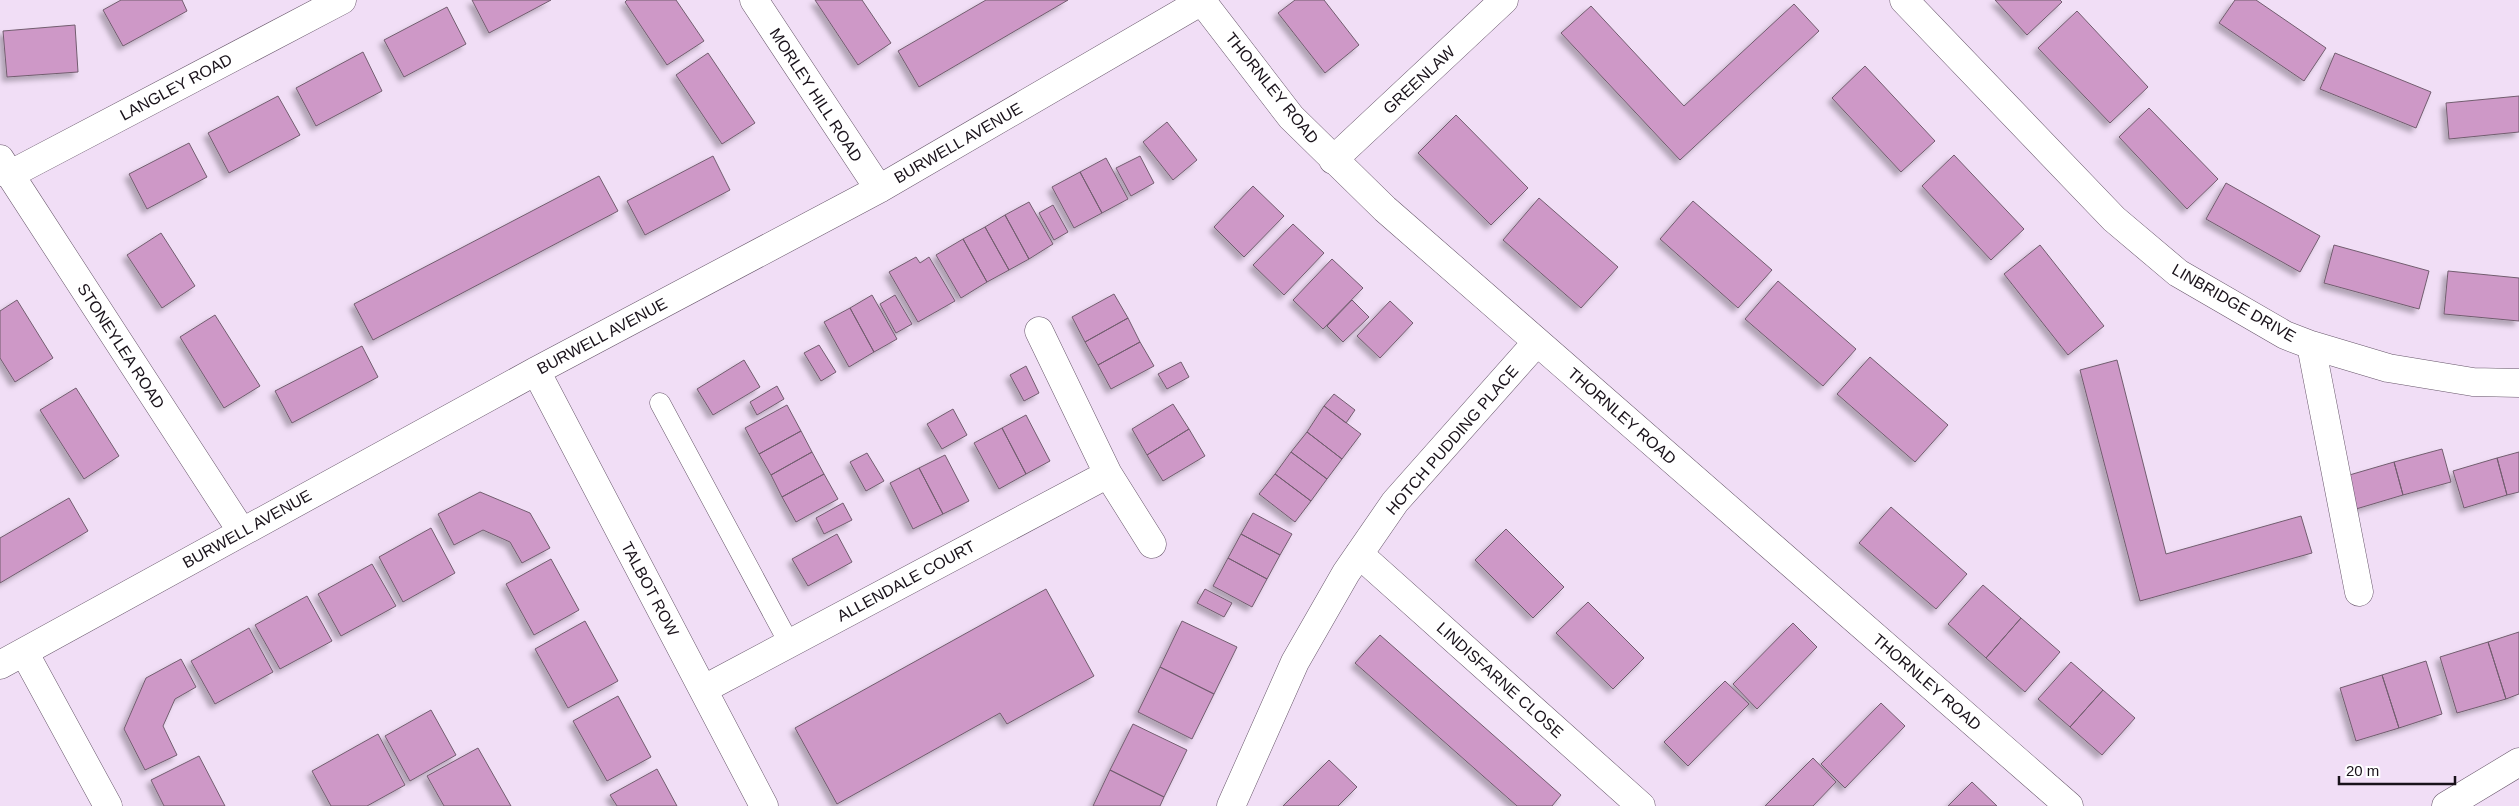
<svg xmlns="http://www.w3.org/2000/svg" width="2519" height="806" font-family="Helvetica,sans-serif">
	<defs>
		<filter id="shadow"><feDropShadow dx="-4.5" dy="4.5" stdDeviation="2.5" flood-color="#0004"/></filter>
	</defs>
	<rect width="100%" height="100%" fill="#f1def6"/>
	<path fill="#ce98c7" stroke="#725d6f" filter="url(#shadow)" d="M121,0H182L187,11L123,46L103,10Z
		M472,0H551L489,33Z
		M627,0H676L704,41L667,65L625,2Z
		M815,0H862L891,43L858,65Z
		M986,0H1068L919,87L898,51Z
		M1295,0H1324L1359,45L1325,73L1278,13Z
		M1995,0H2060L2062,2L2027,35Z
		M2235,0H2256L2326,48L2304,81L2219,23Z
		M1794,4L1819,31L1680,160L1561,33L1591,6L1684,106Z
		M447,7L466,44L404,77L384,40Z
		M2077,11L2148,87L2110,123L2038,48Z
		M75,25L78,72L7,77L3,31Z
		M363,52L382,91L316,126L296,88Z
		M708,53L755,123L722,144L676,75Z
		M2335,53L2431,92L2416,128L2320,89Z
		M1865,66L1935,141L1901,172L1832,98Z
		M278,96L300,135L229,173L208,133Z
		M2519,96V132L2449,139L2446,103Z
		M2149,108L2218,179L2187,209L2119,137Z
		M1456,115L1528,188L1491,225L1418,153Z
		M1167,122L1197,160L1173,180L1143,142Z
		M189,143L207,177L147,209L129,174Z
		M1954,155L2024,229L1991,260L1922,186Z
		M713,156L730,190L645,235L627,201Z
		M1140,156L1154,183L1131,196L1116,168Z
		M1106,158L1128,199L1102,213L1080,172Z
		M1080,172L1102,213L1074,228L1052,187Z
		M599,176L618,211L373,340L354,304Z
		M2226,183L2320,236L2300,272L2206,219Z
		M1253,186L1284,216L1244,257L1214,227Z
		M1539,198L1618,267L1581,308L1503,240Z
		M1693,201L1772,270L1738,308L1660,239Z
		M1029,202L1053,244L1029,259L1005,215Z
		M1053,205L1068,232L1054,240L1039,213Z
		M1005,215L1029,259L1009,270L985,227Z
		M1293,224L1324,253L1284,295L1253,265Z
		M985,227L1009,270L987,282L963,239Z
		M161,233L195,286L162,308L127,255Z
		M963,239L987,282L961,298L936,255Z
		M2040,245L2104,326L2068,355L2004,274Z
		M2334,245L2429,271L2419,309L2324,283Z
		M916,257L920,263L929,257L955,301L918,322L889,272Z
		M1332,259L1363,288L1323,329L1293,300Z
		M2448,271L2519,278V321L2444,314Z
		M1778,281L1856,349L1823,386L1745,319Z
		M1114,294L1128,318L1085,342L1072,317Z
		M872,295L897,339L874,352L850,308Z
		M895,295L912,324L896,333L880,304Z
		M17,300L53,358L15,382L0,358V311Z
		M1352,300L1369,317L1343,342L1327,326Z
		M1390,301L1413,323L1380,358L1357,336Z
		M850,308L874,352L849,367L824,322Z
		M215,315L260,386L224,408L180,337Z
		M1128,318L1140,342L1098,365L1085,342Z
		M1140,342L1154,366L1111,389L1098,365Z
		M819,345L836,372L821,381L804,353Z
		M362,346L378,377L292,423L275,391Z
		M1870,357L1948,425L1915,462L1837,394Z
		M744,360L760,387L713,415L697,389Z
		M2117,360L2166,554L2301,516L2312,553L2140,601L2080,370Z
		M1181,362L1189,377L1167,389L1158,374Z
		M1026,366L1039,393L1024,401L1010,375Z
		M777,386L784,399L757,415L750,402Z
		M76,388L119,456L84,479L40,410Z
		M1334,394L1355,410L1346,423L1324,406Z
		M1173,404L1189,429L1147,455L1132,429Z
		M787,405L801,431L759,454L745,428Z
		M1324,406L1361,434L1342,459L1307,432Z
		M953,409L967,435L942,449L927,424Z
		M1026,415L1050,461L1026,474L1002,428Z
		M1002,428L1026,474L999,489L974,443Z
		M1189,429L1205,456L1163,481L1147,455Z
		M801,431L812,452L771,475L759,454Z
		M1307,432L1342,459L1327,479L1291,452Z
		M2442,449L2451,482L2403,495L2394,462Z
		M812,452L824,474L782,497L771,475Z
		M1291,452L1327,479L1311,501L1275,474Z
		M2519,452V492L2507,495L2497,458Z
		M867,453L884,481L866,491L850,462Z
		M945,455L969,501L943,514L919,468Z
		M2497,458L2507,495L2464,508L2453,471Z
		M2394,462L2403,495L2356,509L2346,476Z
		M919,468L943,514L913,529L890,483Z
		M824,474L838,499L796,522L782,497Z
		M1275,474L1311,501L1295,522L1259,494Z
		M480,492L530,513L550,548L522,563L510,542L483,530L454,545L438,514Z
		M69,498L88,531L0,583V538Z
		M843,503L852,520L824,534L816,518Z
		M1891,507L1967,574L1936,609L1859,543Z
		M1253,513L1292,534L1280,555L1241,534Z
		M431,528L455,573L403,602L379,557Z
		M1506,529L1564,587L1533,618L1475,560Z
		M837,534L852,562L808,586L792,559Z
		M1241,534L1280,555L1267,579L1228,558Z
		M1228,558L1267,579L1252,607L1213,586Z
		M551,559L579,610L534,635L506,584Z
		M372,564L396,606L341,636L318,594Z
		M1983,585L2021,618L1986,658L1948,624Z
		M1046,589L1094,676L1007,724L1000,713L837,804L795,728Z
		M1205,589L1232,603L1224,617L1197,603Z
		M307,596L332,641L280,669L255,625Z
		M1588,602L1644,658L1613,689L1556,633Z
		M2021,618L2060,652L2025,692L1986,658Z
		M585,621L618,681L568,708L535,649Z
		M1182,621L1237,647L1214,694L1160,667Z
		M1793,623L1817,647L1757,709L1733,684Z
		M249,628L273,672L215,704L191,661Z
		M2519,632V694L2506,699L2488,642Z
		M1380,635L1561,795L1552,806H1517L1355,663Z
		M2488,642L2506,699L2457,713L2440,657Z
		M181,659L196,687L175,699L163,726L177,755L145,770L124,729L146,678Z
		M2426,661L2442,714L2399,728L2382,675Z
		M2071,662L2103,690L2070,727L2038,699Z
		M1160,667L1214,694L1192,739L1138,712Z
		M2382,675L2399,728L2356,741L2340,688Z
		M1725,681L1749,704L1688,766L1664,742Z
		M2103,690L2135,718L2102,755L2070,727Z
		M618,696L651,757L607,781L573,721Z
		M1881,703L1905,726L1845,788L1821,764Z
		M431,710L456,755L410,781L385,736Z
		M1133,724L1187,750L1164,797L1110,770Z
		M378,734L405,785L367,806H331L312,771Z
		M478,748L511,806H444L427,776Z
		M199,756L225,806H164L151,780Z
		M1813,758L1836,782L1813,806H1765Z
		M1329,760L1357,787L1338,806H1283Z
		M657,769L677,806H617L610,795Z
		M1110,770L1164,797L1160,806H1093Z
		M1972,782L1997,806H1948Z"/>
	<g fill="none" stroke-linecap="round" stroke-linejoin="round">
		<g stroke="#67566a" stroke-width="21">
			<path id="service" d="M660,403L789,643"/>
		</g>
		<g stroke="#67566a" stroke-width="29">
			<path id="minor" d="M754,0L879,189
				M1201,0L1291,117L1385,209L2069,806
				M1904,0L2114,219L2178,273L2285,335L2311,345L2388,368L2473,382L2519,383
				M0,159L242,532
				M1333,160L1504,0
				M9,175L342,0
				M1039,331L1108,474L1152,544
				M2311,345L2359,592
				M536,371L764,806
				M1359,554L1641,806
				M24,652L108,806
				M0,665L536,371L879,189L1202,1
				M704,689L1108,474
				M1231,806L1295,662L1346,573L1395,502L1537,342
				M2446,806L2519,762"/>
		</g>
		<use href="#service" stroke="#fff" stroke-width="20"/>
		<use href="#minor" stroke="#fff" stroke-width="28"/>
	</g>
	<g text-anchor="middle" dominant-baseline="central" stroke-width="4" stroke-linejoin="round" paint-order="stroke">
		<g font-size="16" fill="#19121a" stroke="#fff">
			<text transform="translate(1419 80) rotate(-43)">GREENLAW</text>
			<text transform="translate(176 87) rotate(-28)">LANGLEY ROAD</text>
			<text transform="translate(1272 88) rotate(51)">THORNLEY ROAD</text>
			<text transform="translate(816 95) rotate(57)">MORLEY HILL ROAD</text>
			<text transform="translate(958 143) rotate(-30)">BURWELL AVENUE</text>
			<text transform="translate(2234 303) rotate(30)">LINBRIDGE DRIVE</text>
			<text transform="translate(602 336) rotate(-28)">BURWELL AVENUE</text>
			<text transform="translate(121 346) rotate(57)">STONEYLEA ROAD</text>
			<text transform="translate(1622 416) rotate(41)">THORNLEY ROAD</text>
			<text transform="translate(1452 440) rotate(-49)">HOTCH PUDDING PLACE</text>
			<text transform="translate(247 529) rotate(-29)">BURWELL AVENUE</text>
			<text transform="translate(906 581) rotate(-28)">ALLENDALE COURT</text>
			<text transform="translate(650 589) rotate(62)">TALBOT ROW</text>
			<text transform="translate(1500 680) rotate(42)">LINDISFARNE CLOSE</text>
			<text transform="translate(1927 682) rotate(41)">THORNLEY ROAD</text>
		</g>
	</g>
	<path d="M2339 776v8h116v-8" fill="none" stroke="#19121a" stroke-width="2.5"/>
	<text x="2346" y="776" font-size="15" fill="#19121a" stroke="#ffffff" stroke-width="4" paint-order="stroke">20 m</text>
</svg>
